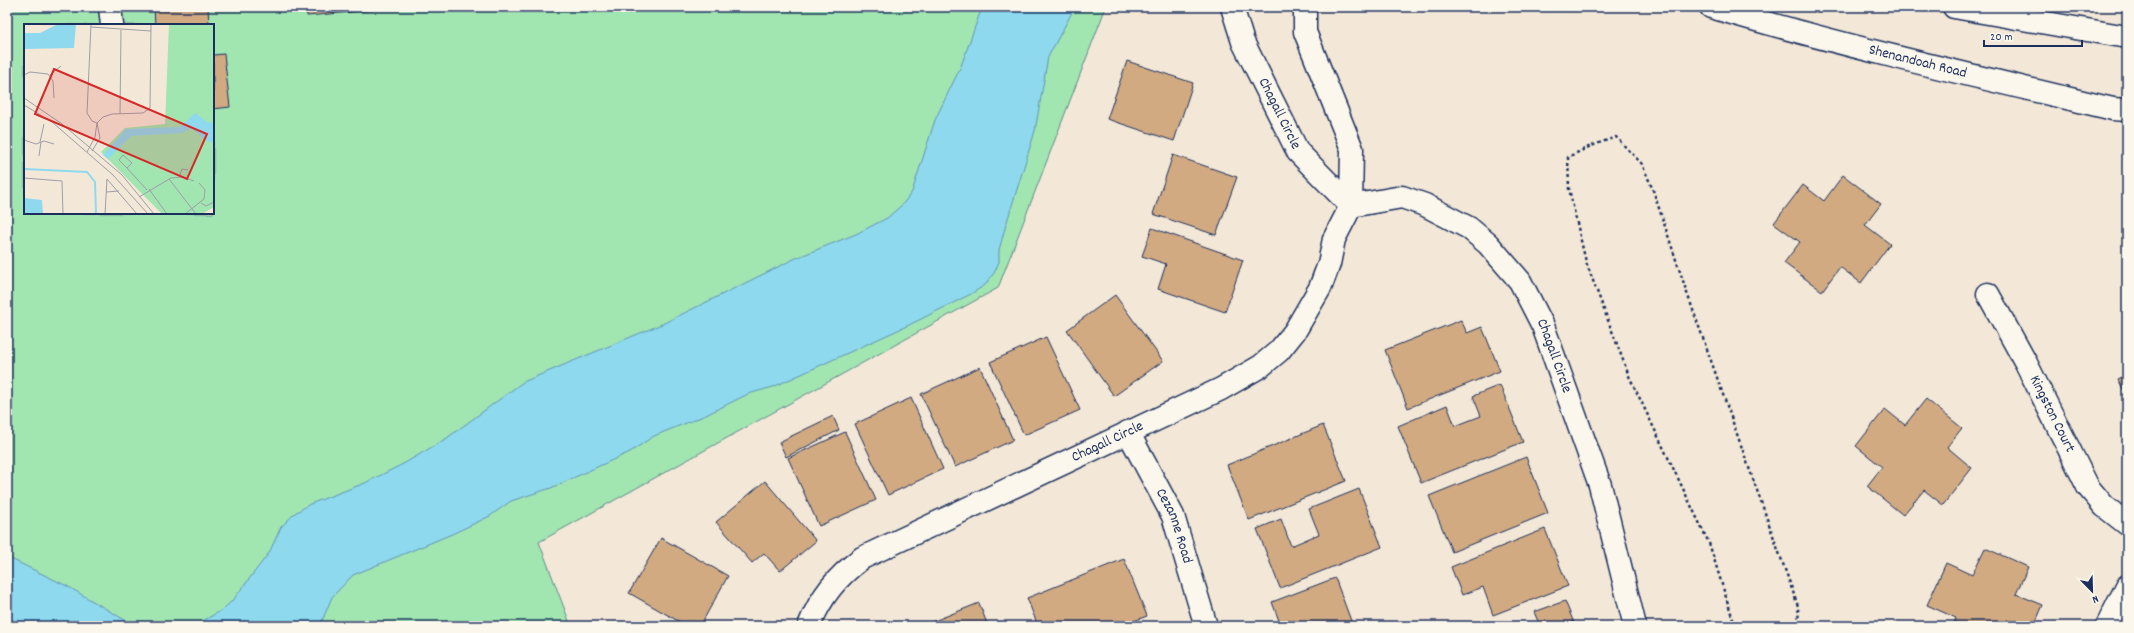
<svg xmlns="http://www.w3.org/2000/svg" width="2134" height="633" font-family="Dekko,sans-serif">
	<rect width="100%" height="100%" fill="#f3e8d7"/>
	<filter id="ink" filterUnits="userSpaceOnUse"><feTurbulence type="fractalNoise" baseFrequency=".025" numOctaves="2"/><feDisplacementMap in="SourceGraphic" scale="8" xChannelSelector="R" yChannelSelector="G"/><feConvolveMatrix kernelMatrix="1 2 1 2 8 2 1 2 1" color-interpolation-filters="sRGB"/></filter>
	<g filter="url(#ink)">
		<path fill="#a1e5b1" stroke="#5e8a88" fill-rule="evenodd" d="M7,7H1106L998,288L539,542L571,626H7ZM25,25H213V213H25Z"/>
		<path fill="#8ed9ee" stroke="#6095b4" d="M982,7H1075L1048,57L1035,131L1005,228L999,250V262L994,273L985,285L971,294L909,325L773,387L748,394L706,415L654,436L630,452L551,488L511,501L490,516L452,534L353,575L332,597L320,626H194L222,610L233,600L269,553L281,527L295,513L310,504L365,483L405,463L447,438L523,382L662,324L796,258L856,234L887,218L902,205L912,192L935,120L961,66Z
			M7,557L67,586L135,626H7Z"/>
		<path fill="#d1aa82" stroke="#1b2f5e" d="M154,7H208L209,25H155Z
			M306,7H372L373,10L307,16Z
			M224,54L230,107L213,109V55Z
			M1127,61L1193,83L1174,141L1107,119Z
			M1173,155L1237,177L1216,235L1153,214Z
			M1843,175L1881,204L1865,225L1890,244L1861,283L1840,267L1822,291L1784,263L1800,242L1774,223L1803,185L1824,201Z
			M1152,228L1243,260L1225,312L1158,289L1166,264L1142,256Z
			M1115,295L1163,361L1114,396L1067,330Z
			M1461,320L1467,333L1482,327L1500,371L1408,408L1385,350Z
			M1046,337L1080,410L1024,435L990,362Z
			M980,367L1013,440L955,467L921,394Z
			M2127,375V397L2118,379Z
			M1500,385L1523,442L1421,483L1398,426L1447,405L1455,426L1481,416L1473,396Z
			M911,398L943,469L888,495L855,424Z
			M1926,399L1962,428L1947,447L1972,468L1943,505L1924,490L1903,515L1867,486L1882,467L1856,446L1885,409L1905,425Z
			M833,416L839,430L786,457L779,442Z
			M1323,425L1346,481L1249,520L1227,465Z
			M845,432L876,500L819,526L788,458Z
			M1526,457L1548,513L1452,552L1429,496Z
			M765,481L816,541L780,571L764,553L752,563L716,522Z
			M1359,489L1382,547L1280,588L1257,529L1281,519L1291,546L1319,534L1309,509Z
			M1545,529L1568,586L1493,615L1483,587L1462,595L1451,567Z
			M661,538L728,576L700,626H687L629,593Z
			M1985,548L2028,567L2016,594L2043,605L2034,626H1953L1956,618L1927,605L1946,563L1972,575Z
			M1124,559L1147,616L1121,626H1038L1027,598Z
			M1335,578L1353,626H1281L1272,602Z
			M1565,601L1574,623L1565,626H1540L1534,612Z
			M979,603L988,626H930L929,623Z"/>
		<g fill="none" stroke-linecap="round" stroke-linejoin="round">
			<g stroke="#1b2f5e" stroke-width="25">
				<g id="minor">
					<path d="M110,7L112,25"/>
					<path id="s1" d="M1232,7L1243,42L1298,152L1351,206"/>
					<path id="s2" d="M1711,7C1843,46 1978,77 2113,109L2127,110"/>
					<path d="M1954,7L2127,37"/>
					<path id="s3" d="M1351,206L1402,197L1425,205L1469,228L1488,244L1520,281L1543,326L1600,485L1635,626"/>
					<path id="s4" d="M1988,294L2026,363L2088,487L2104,506L2127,524"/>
					<path id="s5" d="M1128,432L1173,516L1206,626"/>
					<path id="s6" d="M809,626C821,596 837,577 862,558L1221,389L1261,366L1279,351L1295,331L1320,288L1329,264L1334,239L1351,206L1352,149L1305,32V7"/>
					<path d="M2107,626L2127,586"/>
				</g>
			</g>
			<path stroke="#1b2f5e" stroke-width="2.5" stroke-dasharray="3 3" stroke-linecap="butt" d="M1735,626L1709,543L1629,376L1586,262L1569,189L1568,157L1591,146L1616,137L1642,164L1653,190L1687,293L1798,606L1799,626"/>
			<use href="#minor" stroke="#fbf7ec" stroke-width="22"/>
		</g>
	</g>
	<g text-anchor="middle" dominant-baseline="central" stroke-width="3" stroke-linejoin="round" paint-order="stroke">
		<g font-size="15" fill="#1b2f5e" stroke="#fbf7ec">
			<text stroke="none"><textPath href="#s2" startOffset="214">Shenandoah Road</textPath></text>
			<text stroke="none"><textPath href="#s1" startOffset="117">Chagall Circle</textPath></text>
			<text stroke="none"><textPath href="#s3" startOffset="282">Chagall Circle</textPath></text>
			<text stroke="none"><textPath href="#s4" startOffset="136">Kingston Court</textPath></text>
			<text stroke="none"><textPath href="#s6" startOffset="359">Chagall Circle</textPath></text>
			<text stroke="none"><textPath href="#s5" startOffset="105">Cezanne Road</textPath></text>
		</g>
	</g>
	<g transform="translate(24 24)">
		<rect width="190" height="190" fill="#f3e8d7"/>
		<path d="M145,0H190V183L178,190H138L77,128L101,104L141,100Z" fill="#a1e5b1"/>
		<path d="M34,0H52L50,24L0,25V9H16ZM171,89L183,98L190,99V119L181,116L168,104L158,109L107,112L84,135L79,131L102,105L156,103ZM0,174L18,176L19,190H0Z" fill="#8ed9ee"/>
		<path fill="none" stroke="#8ed9ee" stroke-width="2" d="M0,145L63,148L71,158L72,190"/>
		<path fill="none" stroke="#9d9ea7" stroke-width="1" d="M67,0L63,89L68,97L73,99L76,114L68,127M67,3L127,7M0,51L6,48L24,50L29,57L30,74M26,51L37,42M0,74L38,100L98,151L130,190M0,81L28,98L89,151L124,190M96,90L97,6M0,116L12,120L20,117L30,120M16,118L20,100M63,128L71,113L73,99L79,93L88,90L119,89L126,84L127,0M15,132L17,118M103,144L95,136L99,131L108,139L103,144L123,166M155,153L158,145L164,146M0,154L38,157L39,190M145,155L172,190M125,165L143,190M82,168L95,167M115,173L147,154L159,153L170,157M177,179L182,182L190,178M81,190L83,155L113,190M161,190L180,175L181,166L175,159"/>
		<path fill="#d62828" fill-opacity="0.15" stroke="#d62828" stroke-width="2" d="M30,45L183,110L163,155L11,90Z"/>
		<rect width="190" height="190" fill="none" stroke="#1b2f5e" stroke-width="2"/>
	</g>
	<rect width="2134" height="633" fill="none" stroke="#fbf7ec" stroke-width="24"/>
	<rect x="12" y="12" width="2110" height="609" fill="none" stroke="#1b2f5e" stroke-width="1.5" filter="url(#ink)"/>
	<g transform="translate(2092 591) rotate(157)" stroke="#fbf7ec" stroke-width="3" paint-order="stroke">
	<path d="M0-3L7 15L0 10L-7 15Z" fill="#1b2f5e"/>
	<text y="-6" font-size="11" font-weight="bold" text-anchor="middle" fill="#1b2f5e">N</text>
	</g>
	<path d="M1984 40v6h98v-6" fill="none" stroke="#1b2f5e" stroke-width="2"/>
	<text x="1990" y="40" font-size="12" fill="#1b2f5e" stroke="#fbf7ec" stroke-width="3" paint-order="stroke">20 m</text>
</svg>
